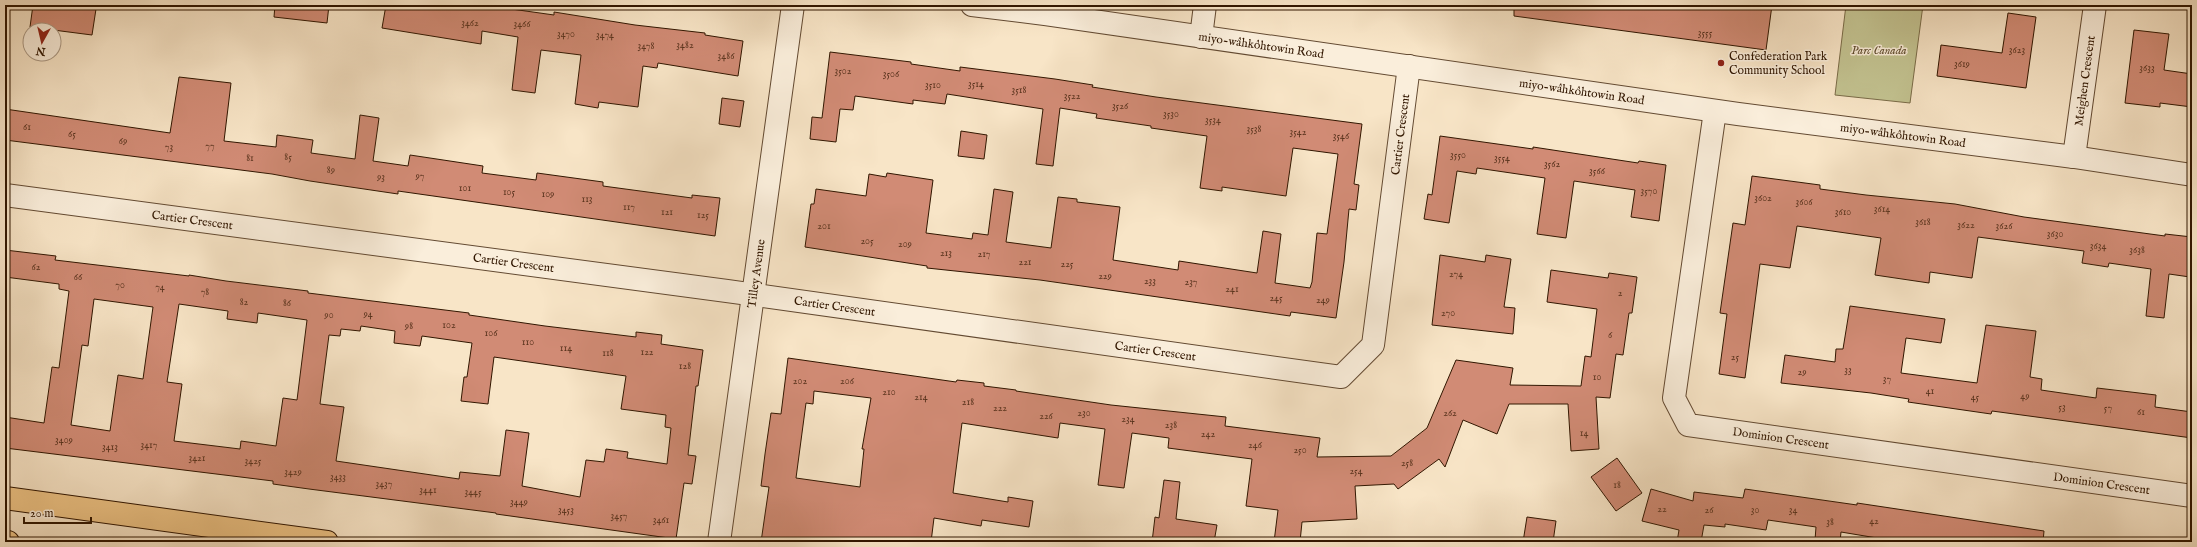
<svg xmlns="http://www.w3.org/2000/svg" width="2197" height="547" font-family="'IM FELL English',serif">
	<rect width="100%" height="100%" fill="#f8e5c7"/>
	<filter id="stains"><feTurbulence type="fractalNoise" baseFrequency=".005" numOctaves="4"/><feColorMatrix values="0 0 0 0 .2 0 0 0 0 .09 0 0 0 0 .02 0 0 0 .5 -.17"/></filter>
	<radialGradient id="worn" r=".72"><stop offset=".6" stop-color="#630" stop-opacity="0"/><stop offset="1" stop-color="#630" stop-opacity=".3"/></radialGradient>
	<path fill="#c3c391" stroke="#7a6c48" d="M1846,5H1923L1910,103L1835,95Z"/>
	<path fill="#d18b75" stroke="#311600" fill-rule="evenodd" d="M33,5H70L96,9L92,35L30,27Z
		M275,5H329L327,23L274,17Z
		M386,5H483L554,15V12L635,25L705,33V35L743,41L738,76L658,63L657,68L643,66L638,107L599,102L598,108L575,104L581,55L541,50L535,93L512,90L518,37L482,31L481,44L382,28Z
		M1514,5H1772L1766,50L1514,16Z
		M2008,13L2036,17L2026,88L1937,76L1941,45L2002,53Z
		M2134,30L2169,34L2164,70L2192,74V107L2160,103V107L2125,103Z
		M830,52L911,62V64L960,71V67L1055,79L1093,85L1092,87L1156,97L1362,124L1354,184L1359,185L1356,210L1349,209L1344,262L1336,318L1291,312L1290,316L1040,280L927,268V266L805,247L811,204H814L816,189L866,196L869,174L886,177L887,173L933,180L926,233L972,239L973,233L988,235L994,189L1013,192L1006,242L1051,248L1058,197L1077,199V202L1120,207L1113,260L1178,270L1179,261L1257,273L1263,231L1281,234L1275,283L1310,288L1312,282L1317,233L1327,234L1338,154L1293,148L1286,196L1222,187V191L1200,188L1207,136L1151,128V126L1096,118L1097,114L1060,108L1053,166L1036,164L1043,109L947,94L945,104L913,100V104L855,96L853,110L840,109L836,142L810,139L812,117L822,118Z
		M179,77L231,83L224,141L276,147L277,135L313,140L311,153L355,159L360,115L379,118L373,161L408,166L410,155L483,166L482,173L536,180L537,173L603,182V186L692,198V195L720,198L715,236L398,191V194L310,181L272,174L5,140V109L170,133Z
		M722,98L744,101L740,127L719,124Z
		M961,131L987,135L984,159L958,156Z
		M1440,136L1533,149V147L1638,163L1639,161L1666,165L1659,221L1631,217L1635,190L1574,181L1566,238L1537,234L1545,178L1477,168L1476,174L1457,171L1449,223L1424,219L1428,194L1432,195Z
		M1752,176L1820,185V189L1866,195L1955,204L2024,217L2165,236V234L2192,237L2190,277L2169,274L2164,318L2146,316L2151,269L2109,263L2108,267L2082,263L2084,251L1978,237L1972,278L1930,272L1929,283L1875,275L1881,238L1797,226L1790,268L1760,264L1745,378L1719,374L1727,314L1720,313L1733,223L1745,225Z
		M5,250L56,256L55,260L189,276V275L226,281L308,291V293L469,313V315L545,326L636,337V332L662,335L661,344L703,350L698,386H696L688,455L696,456L692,484L684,483L676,539L496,514V513L309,489L273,484V481L5,448V417L44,423L52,367L59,368L69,291L59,289V284L5,277ZM94,299L153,307L143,379L118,375L110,431L71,425L82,345L88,346ZM179,304L228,311L227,319L257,323L258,313L307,320L297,400L283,398L276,446L241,441L240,449L174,441L182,384L167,382ZM361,326L395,331L394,343L420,346L422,336L472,343L467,377H464L461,401L488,404L494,357L626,376L621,409L666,415L665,427L671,428L667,464L627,458L628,452L606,449L604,462L586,460L580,497L522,486L529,433L506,430L500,476L460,472L459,479L336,461L344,407L320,404L329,335L340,336L341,329L360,331Z
		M1440,255L1485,262L1486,255L1511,259L1504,307L1515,308L1513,334L1432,325Z
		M1551,270L1608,278L1609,273L1637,277L1632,313H1629L1623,355L1616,354L1610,398L1596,397L1599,449L1571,451L1568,404H1509L1497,434L1463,420L1445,467L1439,459L1398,489L1394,484L1355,486L1357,519L1302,522L1300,542H1274L1278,510L1246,506L1252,459L1168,448L1169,438L1132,433L1124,488L1098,485L1105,429L1060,423L1058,438L962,423L953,493L1008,502V497L1033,501L1029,527L982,520L981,526L934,518L931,542H761L769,487L761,486L765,454L771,413L781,414L788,358L956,382L957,380L984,383V386L1016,390V391L1111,405L1226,417L1225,426L1320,438L1317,457L1391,456L1427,428L1456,360L1513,368L1510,385L1581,386L1585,356L1591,357L1597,309L1547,302ZM814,391L871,398L862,449H864L860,487L796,478L806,403L813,404Z
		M1850,306L1945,319L1941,343L1906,338L1901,373L1977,383L1986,325L2036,331L2030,377L2042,379L2041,390L2096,398L2097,388L2156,395L2155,407L2192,412V438L1992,411L1991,414L1908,402L1909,399L1871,393L1781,383L1785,355L1835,362L1836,349H1843Z
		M1617,458L1642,493L1616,511L1591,477Z
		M1164,480L1180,482L1176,519L1217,525L1214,542H1152L1155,517L1159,518Z
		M1651,489L1693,501L1694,492L1743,498L1745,489L1857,505V503L2044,531L2043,542H1901L1841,532L1840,542H1831L1815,540L1816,527L1768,520L1766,530L1725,524V527L1704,525L1701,542H1677L1679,530L1642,521Z
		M1527,517L1556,521L1553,542H1523Z"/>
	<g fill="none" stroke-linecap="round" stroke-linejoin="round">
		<g stroke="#634a32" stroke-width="24">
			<g id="minor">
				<path id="s1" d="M972,5L1045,14L1738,114L2074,157L2192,175"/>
				<path d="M1201,37L1205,5"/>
				<path id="s2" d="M1715,111L1674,398L1688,425L2192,496"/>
				<path id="s3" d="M2074,157L2095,5"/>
				<path id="s4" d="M5,195L727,291L1341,377L1373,345L1409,66"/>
				<path id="s5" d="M719,542L793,5"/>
			</g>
		</g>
		<g stroke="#311600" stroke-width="24">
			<path id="major" d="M5,498L327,542
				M5,542H8"/>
		</g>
		<use href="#minor" stroke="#faeedb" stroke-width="22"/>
		<use href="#major" stroke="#ecc284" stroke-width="22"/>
	</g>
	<circle fill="#8f2418" stroke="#faeedb" stroke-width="1.5" cx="1721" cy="63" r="4"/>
	<g text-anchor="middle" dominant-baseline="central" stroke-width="3" stroke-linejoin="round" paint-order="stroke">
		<g font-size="10" fill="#59331d">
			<text x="470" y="23">3462</text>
			<text x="522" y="24">3466</text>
			<text x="1705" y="33">3555</text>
			<text x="566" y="34">3470</text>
			<text x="605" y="35">3474</text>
			<text x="685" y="45">3482</text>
			<text x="646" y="46">3478</text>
			<text x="2017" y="50">3623</text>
			<text x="726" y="56">3486</text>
			<text x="1962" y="64">3619</text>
			<text x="2147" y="68">3633</text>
			<text x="843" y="71">3502</text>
			<text x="891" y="74">3506</text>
			<text x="976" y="84">3514</text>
			<text x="933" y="85">3510</text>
			<text x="1019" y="90">3518</text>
			<text x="1072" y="96">3522</text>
			<text x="1120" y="106">3526</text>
			<text x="1171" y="114">3530</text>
			<text x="1213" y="120">3534</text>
			<text x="27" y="127">61</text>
			<text x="1254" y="129">3538</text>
			<text x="1298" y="132">3542</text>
			<text x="72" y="134">65</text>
			<text x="1341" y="136">3546</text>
			<text x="123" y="141">69</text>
			<text x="210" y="146">77</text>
			<text x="169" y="147">73</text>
			<text x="1458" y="155">3550</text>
			<text x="288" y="157">85</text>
			<text x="250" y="158">81</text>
			<text x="1502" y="158">3554</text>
			<text x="1552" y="164">3562</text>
			<text x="331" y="170">89</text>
			<text x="1597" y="171">3566</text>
			<text x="420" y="176">97</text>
			<text x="381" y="177">93</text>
			<text x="465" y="188">101</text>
			<text x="1649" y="191">3570</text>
			<text x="509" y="192">105</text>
			<text x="548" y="194">109</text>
			<text x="1763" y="198">3602</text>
			<text x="587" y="199">113</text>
			<text x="1804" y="202">3606</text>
			<text x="629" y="207">117</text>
			<text x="1882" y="209">3614</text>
			<text x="667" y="212">121</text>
			<text x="1843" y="212">3610</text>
			<text x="703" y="215">125</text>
			<text x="1923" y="222">3618</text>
			<text x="1966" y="225">3622</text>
			<text x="824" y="226">201</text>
			<text x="2004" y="226">3626</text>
			<text x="2055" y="234">3630</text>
			<text x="867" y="241">205</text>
			<text x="905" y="244">209</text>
			<text x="2098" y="246">3634</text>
			<text x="2137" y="250">3638</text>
			<text x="946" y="253">213</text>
			<text x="984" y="254">217</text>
			<text x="1025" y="262">221</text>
			<text x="1067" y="264">225</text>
			<text x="36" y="267">62</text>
			<text x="1456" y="274">274</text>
			<text x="1105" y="276">229</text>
			<text x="78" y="277">66</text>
			<text x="1150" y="281">233</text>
			<text x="1191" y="282">237</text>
			<text x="120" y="285">70</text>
			<text x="160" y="287">74</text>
			<text x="1232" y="289">241</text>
			<text x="205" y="292">78</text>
			<text x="1620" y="293">2</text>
			<text x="1276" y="298">245</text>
			<text x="1323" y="300">249</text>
			<text x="244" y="302">82</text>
			<text x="287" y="303">86</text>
			<text x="1448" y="313">270</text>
			<text x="368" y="314">94</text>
			<text x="329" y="315">90</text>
			<text x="449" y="325">102</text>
			<text x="409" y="326">98</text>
			<text x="491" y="333">106</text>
			<text x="1610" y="335">6</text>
			<text x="528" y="342">110</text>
			<text x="566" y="348">114</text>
			<text x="647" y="352">122</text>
			<text x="608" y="353">118</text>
			<text x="1735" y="357">25</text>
			<text x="685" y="366">128</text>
			<text x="1848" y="370">33</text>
			<text x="1802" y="372">29</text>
			<text x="1597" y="377">10</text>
			<text x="1887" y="379">37</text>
			<text x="800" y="381">202</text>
			<text x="847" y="381">206</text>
			<text x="1930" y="391">41</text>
			<text x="889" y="392">210</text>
			<text x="2025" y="396">49</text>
			<text x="921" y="397">214</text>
			<text x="1975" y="397">45</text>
			<text x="968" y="402">218</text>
			<text x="2062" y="407">53</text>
			<text x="1000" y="408">222</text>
			<text x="2108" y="408">57</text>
			<text x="2141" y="412">61</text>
			<text x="1084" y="413">230</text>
			<text x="1450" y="413">262</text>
			<text x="1046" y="416">226</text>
			<text x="1128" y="419">234</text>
			<text x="1171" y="425">238</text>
			<text x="1584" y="433">14</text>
			<text x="1208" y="434">242</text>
			<text x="64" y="440">3409</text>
			<text x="149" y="445">3417</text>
			<text x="1255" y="445">246</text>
			<text x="110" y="447">3413</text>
			<text x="1300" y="450">250</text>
			<text x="197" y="458">3421</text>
			<text x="253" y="461">3425</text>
			<text x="1407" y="463">258</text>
			<text x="1356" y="471">254</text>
			<text x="293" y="472">3429</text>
			<text x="338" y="477">3433</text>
			<text x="384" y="484">3437</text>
			<text x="1617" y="485">18</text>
			<text x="428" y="490">3441</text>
			<text x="473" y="492">3445</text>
			<text x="519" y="502">3449</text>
			<text x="1662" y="509">22</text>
			<text x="566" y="510">3453</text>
			<text x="1709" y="510">26</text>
			<text x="1755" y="510">30</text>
			<text x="1793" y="510">34</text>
			<text x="619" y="516">3457</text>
			<text x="661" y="520">3461</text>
			<text x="1874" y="521">42</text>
			<text x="1830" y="522">38</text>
		</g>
		<g font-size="12" fill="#311600" stroke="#faeedb">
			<text stroke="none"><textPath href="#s1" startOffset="292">miyo-wâhkôhtowin Road</textPath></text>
			<text stroke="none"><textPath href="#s3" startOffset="77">Meighen Crescent</textPath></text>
			<text stroke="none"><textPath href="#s1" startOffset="616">miyo-wâhkôhtowin Road</textPath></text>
			<text stroke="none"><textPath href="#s4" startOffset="1606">Cartier Crescent</textPath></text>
			<text stroke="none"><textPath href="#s1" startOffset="940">miyo-wâhkôhtowin Road</textPath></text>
			<text stroke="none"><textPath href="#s4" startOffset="189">Cartier Crescent</textPath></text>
			<text stroke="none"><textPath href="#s4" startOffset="513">Cartier Crescent</textPath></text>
			<text stroke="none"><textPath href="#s5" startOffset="271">Tilley Avenue</textPath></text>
			<text stroke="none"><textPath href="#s4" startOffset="837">Cartier Crescent</textPath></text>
			<text stroke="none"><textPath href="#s4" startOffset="1161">Cartier Crescent</textPath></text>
			<text stroke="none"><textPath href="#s2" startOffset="414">Dominion Crescent</textPath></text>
			<text stroke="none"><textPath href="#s2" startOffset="738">Dominion Crescent</textPath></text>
		</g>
		<g font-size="12" font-style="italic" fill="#5d4a2c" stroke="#faeedb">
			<text x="1879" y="50">Parc Canada</text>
		</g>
		<g font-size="12" fill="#311600" stroke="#faeedb" text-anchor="start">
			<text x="1729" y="56">Confederation Park<tspan x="1729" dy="14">Community School</tspan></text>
		</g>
	</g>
	<rect width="2197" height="547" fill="none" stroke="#f8e5c7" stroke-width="20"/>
	<rect x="6" y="6" width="2185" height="535" fill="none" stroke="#311600" stroke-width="2"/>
	<rect x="10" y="10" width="2177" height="527" fill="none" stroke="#311600"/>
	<g transform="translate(42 42) rotate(188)"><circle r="19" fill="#faeedb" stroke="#aa9883"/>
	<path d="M0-3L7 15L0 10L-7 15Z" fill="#8f2418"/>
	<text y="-6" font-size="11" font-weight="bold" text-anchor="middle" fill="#311600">N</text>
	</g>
	<path d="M24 517v6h67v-6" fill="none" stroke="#311600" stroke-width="2"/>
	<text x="30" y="517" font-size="12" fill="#311600" stroke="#faeedb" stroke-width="3" paint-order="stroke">20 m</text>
	<rect width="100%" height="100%" filter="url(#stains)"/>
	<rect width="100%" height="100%" fill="url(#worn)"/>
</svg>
